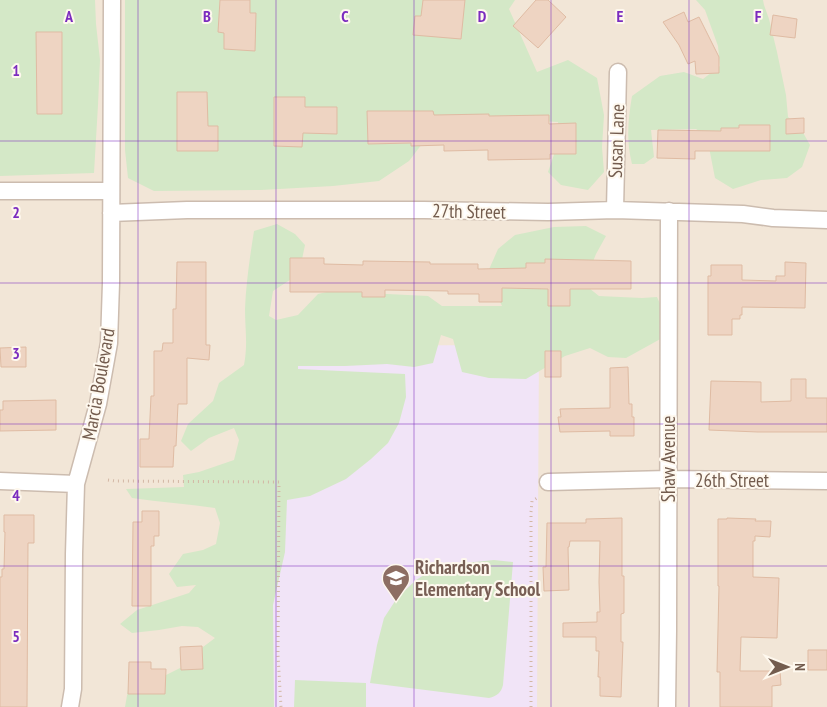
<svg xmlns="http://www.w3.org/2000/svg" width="827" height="707" font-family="'PT Sans Narrow',sans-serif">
	<rect width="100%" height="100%" fill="#fbf4e8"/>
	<path fill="#f2e6d7" d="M0,0H827V707H0Z"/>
	<path fill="#f1e4f7" d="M539,345L537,707H252L275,346Z"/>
	<path fill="#d4e8c7" d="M0,0H95L96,24L100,60L98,105L94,173L0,176Z
		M125,0H515L509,9L537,72L568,60L597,78L604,115L602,147L604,172L588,190L561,185L548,172L559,140L558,122L444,115L409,161L379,181L333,186L261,190L154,191L128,178L125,150Z
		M696,0H763L764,5L769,19L777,52L786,95L788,117L801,129L810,145L802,167L787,178L761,180L733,189L715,178L707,137L696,129L651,130L654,157L644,164H632C626,140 628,120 632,96L660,76L684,72L703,79L720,66L718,46L705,10Z
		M277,224L295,234L305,245L299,274L273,291L269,316L276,320L298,315L318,294L331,291H347L367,293L428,296L442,306H502L487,274L498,249L515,235L554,227L586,226L606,236L596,254L584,284L599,296L642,298L657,297L666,317L664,337L626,358L608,357L590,348L565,356L526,379L489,378L462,372L453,339L441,335L433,363L414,367L387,364L345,366H298V369L405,374L406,397L399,423L388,443L371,459L346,479L310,496L287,500L285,552L273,605L274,707H125L129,684L150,676L166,675L190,663L203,647L215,638L198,627L182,626L159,630L132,633L120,624L137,610L189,593L196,585L177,587L169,574L183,554L203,550L216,544L220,523L215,508C187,504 160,502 132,498L126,489L184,487L183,475L199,472L234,460L239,440L234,428L209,438L191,451L181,441L188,424L213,401L219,383L244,365C248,344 245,329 245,309C246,283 250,256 254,231Z
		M494,560L513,562L503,685C501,693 497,696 489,698L370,683L377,645L384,618L397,598L416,580L432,570L465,563Z
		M295,680L366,683V707H294Z"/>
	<path fill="#eed4c2" stroke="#dfbba3" d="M220,0H250V13H256L255,51L224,49V33L218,32Z
		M423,0H465L461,39L413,35L415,16H421Z
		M536,0H548L566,17L538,48L513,26Z
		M684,12L688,22L699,17L719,57V73L696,74L695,61L688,64L679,45L663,22Z
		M773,15L797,19L795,38L770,35Z
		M36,32H62V114H37Z
		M177,92H207L208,126H218V151H177Z
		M274,97H305V107H337V134L303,133L302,147L274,146Z
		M367,111H433L434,115L489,114V116L549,115V124L576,123V154H550V159L488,160V150L444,151V145L411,146V143L368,144Z
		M804,118V133L786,134V119Z
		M739,125H770V151H695V159L657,158L658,130L721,131V128H739Z
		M290,258H324V264L363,265V261L430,262V264H478V269L526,268V263H545V259L631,261V289H570V306H548V289L502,288V302H479V294H448V291L385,290V297H362V292H290Z
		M177,262H206V345H210L209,360L187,358V404H178L176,446H174L173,467H140V439H149L151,396H154V351H162L163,343H173V309H176Z
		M785,262L806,263L805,308L742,307V315H740V319H732V335H708V276H711V265H742V280L776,281V276H785Z
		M26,347V367H1L0,348Z
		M545,351H561V377H545Z
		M628,367L629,404H632V417H634V436H610V431L560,432L558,417H561L560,409L610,408V368Z
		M791,379H806V398H827V432H758L709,430L711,381L761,382V402L791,401Z
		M56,400V430L0,431V410H3V401Z
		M142,511H159V536H154V546H151V606H132L133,522H142Z
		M4,515H34V543H28L27,707H0V577H2V569H4L5,532H4Z
		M622,518V576H624V613L621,614V642H623L621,697L600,696V677H598L599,651H596V637H563V623L597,622V612H600L599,582L600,541H570L569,547H568L569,590L544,591L543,567H546L547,523H586V519Z
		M727,518L756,519L755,521H771L770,537L755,536V541H753V577L779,578L777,638L741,637L740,671H780L781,685L772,686V707H720V672H717L719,586H718V519H727Z
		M202,646L203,669L181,670L180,647Z
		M808,650H827V670H808Z
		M129,662H151V669H166L165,694H128Z"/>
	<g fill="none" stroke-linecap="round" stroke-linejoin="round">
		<g stroke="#ccbcaf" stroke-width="19">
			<path id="street" d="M0,191H111
				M615,210L618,72
				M111,213L187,210H424L548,212L615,210L743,214L773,218L827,220
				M0,481L76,484
				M548,482L668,479L827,481
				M70,707L73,689L74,554L76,484L98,404L109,343L111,283L112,0
				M667,707L668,631L669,211"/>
		</g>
		<path stroke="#d3b7a5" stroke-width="3" stroke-dasharray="1 4" stroke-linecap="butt" d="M108,480L115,481L279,482L278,655L281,707
			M531,707V512L532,501L539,497"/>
		<use href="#street" stroke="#fff" stroke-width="16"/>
	</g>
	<path fill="none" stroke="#7b2cbf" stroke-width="1" stroke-opacity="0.55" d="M138,0V707M276,0V707M414,0V707M551,0V707M689,0V707M0,141H827M0,283H827M0,424H827M0,566H827"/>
	<defs>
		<g id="school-pin" transform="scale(1.4375)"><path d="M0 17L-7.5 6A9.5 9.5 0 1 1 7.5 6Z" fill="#8d6e63" stroke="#fef8ee"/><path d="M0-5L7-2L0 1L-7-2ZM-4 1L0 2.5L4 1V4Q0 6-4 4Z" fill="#fff"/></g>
	</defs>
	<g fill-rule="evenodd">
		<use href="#school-pin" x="396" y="578"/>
	</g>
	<g text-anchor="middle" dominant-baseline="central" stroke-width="4" stroke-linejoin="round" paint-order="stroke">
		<g font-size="19" fill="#735c4e" stroke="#fef8ee">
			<text transform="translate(616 141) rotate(-88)">Susan Lane</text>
			<text transform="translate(469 211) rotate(1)">27th Street</text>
			<text transform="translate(98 384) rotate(-80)">Marcia Boulevard</text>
			<text transform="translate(668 459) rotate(-90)">Shaw Avenue</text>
			<text x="732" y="480">26th Street</text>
		</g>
		<g font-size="19" font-weight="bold" fill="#785e54" stroke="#fef8ee" text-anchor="start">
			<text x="415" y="567">Richardson<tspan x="415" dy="22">Elementary School</tspan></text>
		</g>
	</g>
	<g font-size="16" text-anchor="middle" font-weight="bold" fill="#7b2cbf" stroke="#fef8ee" stroke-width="4" stroke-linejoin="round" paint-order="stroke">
		<text x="69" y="22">A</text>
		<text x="207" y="22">B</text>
		<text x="345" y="22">C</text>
		<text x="482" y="22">D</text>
		<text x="620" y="22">E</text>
		<text x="758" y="22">F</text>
		<text x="16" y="76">1</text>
		<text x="16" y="218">2</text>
		<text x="16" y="359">3</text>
		<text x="16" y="501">4</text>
		<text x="16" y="642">5</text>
	</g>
	<g transform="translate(787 667) rotate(90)" stroke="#fef8ee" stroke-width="4" paint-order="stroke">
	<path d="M0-4L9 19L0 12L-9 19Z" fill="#735c4e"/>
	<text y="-8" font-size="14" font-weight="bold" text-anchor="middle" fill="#735c4e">N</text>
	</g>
</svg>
